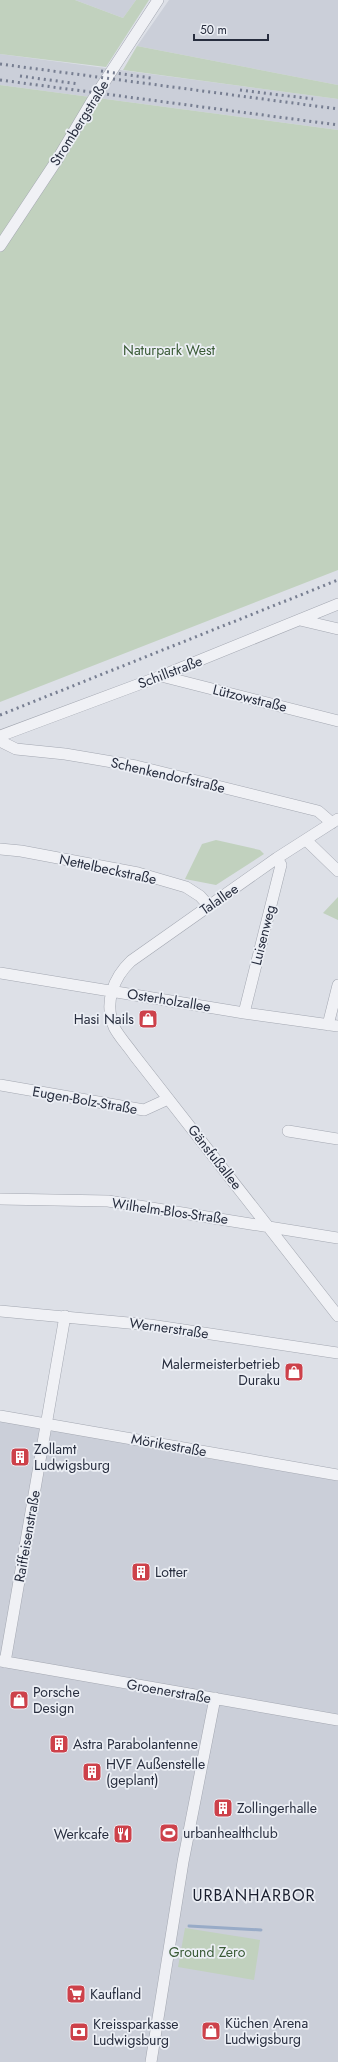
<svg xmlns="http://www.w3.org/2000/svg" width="338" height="2062" font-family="Jost,sans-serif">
	<rect width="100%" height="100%" fill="#dde0e7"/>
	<path fill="#cbcfd9" d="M75,0H136L123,18Z
		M169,0H338V85L137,46Z
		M0,54L338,99V130L0,85Z
		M0,1421L338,1481V2062H0Z"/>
	<path fill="#c1d1be" d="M0,0H75L123,18L136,0H149L106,67L0,54Z
		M137,46L338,85V99L123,70Z
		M0,85L338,130V570L0,702Z
		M216,840L260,850L264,854L216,885L185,879L202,844Z
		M338,897V920L323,913Z
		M185,1928L260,1940L254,1980L178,1967Z"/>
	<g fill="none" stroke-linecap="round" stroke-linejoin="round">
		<path stroke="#98abc7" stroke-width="3" d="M189,1926L261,1930"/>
		<g stroke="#a3a7b1" stroke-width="12">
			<path id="street" d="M0,246L57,160L92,101L158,0
				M300,620L338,629
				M161,676L338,721
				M0,736L161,676L338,604
				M0,741L16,749L65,754L136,766L318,811L332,823
				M338,819L277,858L131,961C113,978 104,1003 114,1027C119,1037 128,1046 134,1055L338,1316
				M306,840L338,871
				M0,849L21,851L138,873L186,887L200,896L209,906
				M0,973L244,1013L338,1026
				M244,1013L281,865L277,858
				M328,1025L338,985
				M0,1085L144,1110L168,1099
				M288,1131L338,1139
				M0,1199L108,1201L338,1238
				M0,1311L150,1325L338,1353
				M0,1416L338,1475
				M0,1661L338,1720
				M5,1662L65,1316
				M151,2062L183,1862L215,1698"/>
		</g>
		<use href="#street" stroke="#f0f1f5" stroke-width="11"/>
		<path stroke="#777e91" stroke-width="3" stroke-dasharray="2 4" stroke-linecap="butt" d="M0,64L338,109
			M101,71L151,78
			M20,76L79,84
			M0,80L338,125
			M240,90L313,99
			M0,715L338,580"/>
	</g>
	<defs>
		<g id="shop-square" transform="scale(1)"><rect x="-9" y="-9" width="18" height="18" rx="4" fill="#cd414a" stroke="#eceff5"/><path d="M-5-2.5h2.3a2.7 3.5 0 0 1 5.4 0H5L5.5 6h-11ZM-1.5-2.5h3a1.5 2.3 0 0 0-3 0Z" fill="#fff"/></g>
		<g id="building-square" transform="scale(1)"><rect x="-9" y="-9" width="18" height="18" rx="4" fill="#cd414a" stroke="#eceff5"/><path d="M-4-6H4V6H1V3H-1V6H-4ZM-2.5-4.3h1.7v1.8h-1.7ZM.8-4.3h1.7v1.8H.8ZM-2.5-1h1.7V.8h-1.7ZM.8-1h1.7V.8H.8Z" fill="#fff"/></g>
		<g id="stadium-square" transform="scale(1)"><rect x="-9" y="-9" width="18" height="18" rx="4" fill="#cd414a" stroke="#eceff5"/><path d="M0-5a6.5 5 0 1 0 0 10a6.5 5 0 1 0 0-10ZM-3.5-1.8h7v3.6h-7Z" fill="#fff"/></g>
		<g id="restaurant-square" transform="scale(1)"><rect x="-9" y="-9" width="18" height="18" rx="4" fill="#cd414a" stroke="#eceff5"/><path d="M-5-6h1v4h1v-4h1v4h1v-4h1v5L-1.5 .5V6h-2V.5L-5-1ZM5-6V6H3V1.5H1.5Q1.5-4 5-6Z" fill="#fff"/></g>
		<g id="supermarket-square" transform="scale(1)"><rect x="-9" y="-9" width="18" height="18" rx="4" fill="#cd414a" stroke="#eceff5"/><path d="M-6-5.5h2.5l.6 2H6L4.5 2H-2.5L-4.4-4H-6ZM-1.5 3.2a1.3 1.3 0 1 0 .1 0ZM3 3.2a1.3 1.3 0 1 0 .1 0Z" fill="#fff"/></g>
		<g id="bank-square" transform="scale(1)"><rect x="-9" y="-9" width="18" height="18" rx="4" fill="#cd414a" stroke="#eceff5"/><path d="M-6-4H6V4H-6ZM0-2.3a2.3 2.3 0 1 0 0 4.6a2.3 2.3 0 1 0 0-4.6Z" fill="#fff"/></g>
	</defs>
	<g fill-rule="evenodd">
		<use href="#shop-square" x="148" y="1019"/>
		<use href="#shop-square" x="294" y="1372"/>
		<use href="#building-square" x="20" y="1457"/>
		<use href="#building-square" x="141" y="1572"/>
		<use href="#shop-square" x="19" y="1700"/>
		<use href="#building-square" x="59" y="1744"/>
		<use href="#building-square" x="92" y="1772"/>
		<use href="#building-square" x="223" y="1808"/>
		<use href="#stadium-square" x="169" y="1833"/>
		<use href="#restaurant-square" x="123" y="1834"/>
		<use href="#supermarket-square" x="76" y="1994"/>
		<use href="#shop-square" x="211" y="2031"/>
		<use href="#bank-square" x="79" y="2032"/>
	</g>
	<g text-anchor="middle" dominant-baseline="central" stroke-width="3.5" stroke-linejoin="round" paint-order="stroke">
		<g font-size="14" fill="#272d3e" stroke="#eceff5">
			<text transform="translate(79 123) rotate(-58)">Strombergstraße</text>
			<text transform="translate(170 672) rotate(-21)">Schillstraße</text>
			<text transform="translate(250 698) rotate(14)">Lützowstraße</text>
			<text transform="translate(168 775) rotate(13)">Schenkendorfstraße</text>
			<text transform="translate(108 869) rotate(12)">Nettelbeckstraße</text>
			<text transform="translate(219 899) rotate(-35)">Talallee</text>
			<text transform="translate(263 935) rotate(-76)">Luisenweg</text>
			<text transform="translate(169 1000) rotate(9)">Osterholzallee</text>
			<text transform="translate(85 1100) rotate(10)">Eugen-Bolz-Straße</text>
			<text transform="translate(215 1157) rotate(52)">Gänsfußallee</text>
			<text transform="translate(170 1211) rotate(8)">Wilhelm-Blos-Straße</text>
			<text transform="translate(169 1328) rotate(8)">Wernerstraße</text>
			<text transform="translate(169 1445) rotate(10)">Mörikestraße</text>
			<text transform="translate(27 1536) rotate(-80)">Raiffeisenstraße</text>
			<text transform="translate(169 1691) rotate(10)">Groenerstraße</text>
		</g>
		<g font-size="14" fill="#385934" stroke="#eceff5">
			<text x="169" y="350">Naturpark West</text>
			<text x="207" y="1952">Ground Zero</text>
		</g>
		<g font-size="14" fill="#272d3e" stroke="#eceff5" text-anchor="start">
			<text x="134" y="1019" text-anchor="end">Hasi Nails</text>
			<text x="280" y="1364" text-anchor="end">Malermeisterbetrieb<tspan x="280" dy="16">Duraku</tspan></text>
			<text x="34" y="1449">Zollamt<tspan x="34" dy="16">Ludwigsburg</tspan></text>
			<text x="155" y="1572">Lotter</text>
			<text x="33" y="1692">Porsche<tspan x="33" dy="16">Design</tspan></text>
			<text x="73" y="1744">Astra Parabolantenne</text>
			<text x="106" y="1764">HVF Außenstelle<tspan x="106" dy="16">(geplant)</tspan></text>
			<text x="237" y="1808">Zollingerhalle</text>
			<text x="183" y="1833">urbanhealthclub</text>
			<text x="109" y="1834" text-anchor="end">Werkcafe</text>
			<text x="90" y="1994">Kaufland</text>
			<text x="225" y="2023">Küchen Arena<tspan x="225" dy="16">Ludwigsburg</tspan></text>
			<text x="93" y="2024">Kreissparkasse<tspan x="93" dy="16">Ludwigsburg</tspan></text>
		</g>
		<g font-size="16" letter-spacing="1" fill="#191e2e" stroke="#eceff5">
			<text x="254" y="1895">URBANHARBOR</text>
		</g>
	</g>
	<path d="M194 34v6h74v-6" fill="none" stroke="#272d3e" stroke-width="2"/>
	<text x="200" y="34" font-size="12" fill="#272d3e" stroke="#eceff5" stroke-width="3" paint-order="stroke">50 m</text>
</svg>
